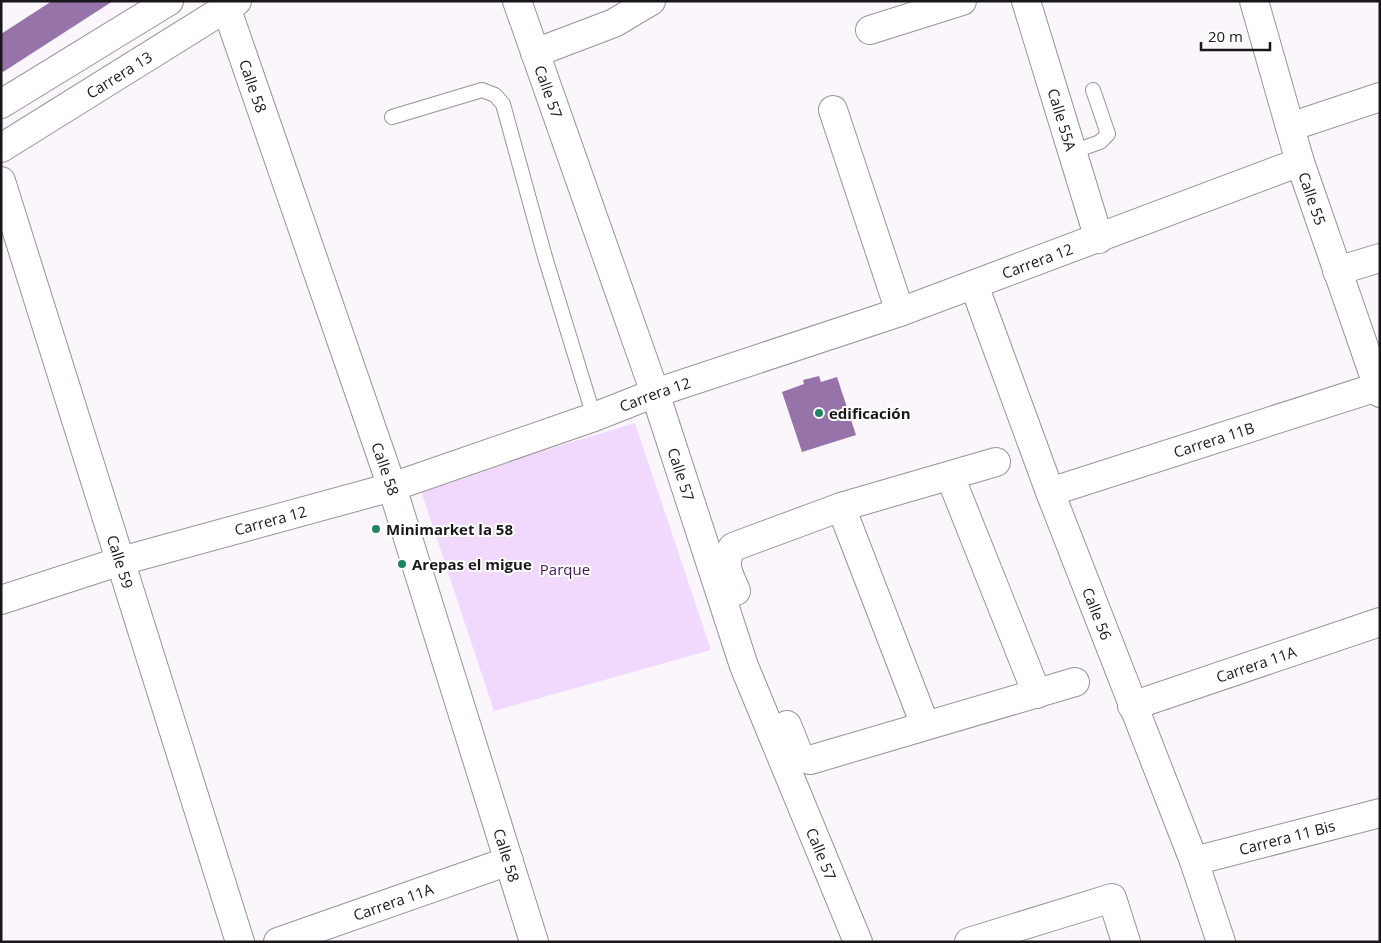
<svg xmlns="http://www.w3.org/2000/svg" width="1381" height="943" font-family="'Open Sans',sans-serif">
	<rect width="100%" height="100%" fill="#faf6fc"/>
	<path fill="#f0d9fc" d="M635,423L711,650L494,711L420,488Z"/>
	<path fill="#9673a8" d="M52,1H113L3,72L1,69V34Z
		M819,376L821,382L837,377L856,435L802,452L782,392L804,384L803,380Z"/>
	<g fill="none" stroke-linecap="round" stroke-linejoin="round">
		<g stroke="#979399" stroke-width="16">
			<path id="service" d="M392,117L482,90L495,95L503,104L545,257L594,417
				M1072,152L1100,142L1108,134L1093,90"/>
		</g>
		<g stroke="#979399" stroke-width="30">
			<g id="minor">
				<path id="s1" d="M517,1L655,393L744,666L858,942"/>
				<path id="s2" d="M1026,1L1099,239"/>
				<path d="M870,30L962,1"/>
				<path d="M535,53L614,23L651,1"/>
				<path d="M833,110L900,312"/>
				<path d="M1337,271L1380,258"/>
				<path id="s3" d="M974,285L1050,492L1194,861L1221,942"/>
				<path d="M950,476L1037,694"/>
				<path id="s4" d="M1050,492L1377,387"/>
				<path d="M841,507L925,725"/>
				<path d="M736,591C729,574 721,563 733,547L841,507L996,462"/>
				<path id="s5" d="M1,600L121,561L392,487L594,417L655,393L900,312L1300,162"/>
				<path id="s6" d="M1132,706L1380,622"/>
				<path d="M787,725L799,755L810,760L1075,682"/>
				<path id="s7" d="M1194,861L1380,813"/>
				<path id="s8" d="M278,942L509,861"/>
				<path d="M969,942L1112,898L1126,942"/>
			</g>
		</g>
		<g stroke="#979399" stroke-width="30">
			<g id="tertiary">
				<path id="s9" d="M224,1L392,487L534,942"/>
				<path id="s10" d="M1254,1L1300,162L1380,393"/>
				<path d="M1,104L169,1"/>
				<path d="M1290,127L1380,97"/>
				<path id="s11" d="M1,148L237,1"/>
				<path id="s12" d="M1,181L240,942"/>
			</g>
		</g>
		<use href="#service" stroke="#fff" stroke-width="14"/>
		<use href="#minor" stroke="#fff" stroke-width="28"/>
		<use href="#tertiary" stroke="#fff" stroke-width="28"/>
	</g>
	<g fill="#1f8560" stroke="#fff" stroke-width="2">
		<circle cx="819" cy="413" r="5"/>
		<circle cx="376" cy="529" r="5"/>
		<circle cx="402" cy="564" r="5"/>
	</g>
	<g text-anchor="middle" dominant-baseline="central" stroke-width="4" stroke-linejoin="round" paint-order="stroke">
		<g font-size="15" fill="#19171a" stroke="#fff">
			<text stroke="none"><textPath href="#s11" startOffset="139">Carrera 13</textPath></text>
			<text stroke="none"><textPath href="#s9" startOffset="90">Calle 58</textPath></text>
			<text stroke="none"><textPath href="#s1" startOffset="96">Calle 57</textPath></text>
			<text stroke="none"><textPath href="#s2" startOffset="124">Calle 55A</textPath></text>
			<text stroke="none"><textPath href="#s10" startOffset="206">Calle 55</textPath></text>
			<text stroke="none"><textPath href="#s5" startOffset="1091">Carrera 12</textPath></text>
			<text stroke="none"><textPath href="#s5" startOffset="686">Carrera 12</textPath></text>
			<text stroke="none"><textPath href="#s4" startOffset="172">Carrera 11B</textPath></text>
			<text stroke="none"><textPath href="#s9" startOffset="495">Calle 58</textPath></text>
			<text stroke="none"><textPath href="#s1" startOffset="501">Calle 57</textPath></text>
			<text stroke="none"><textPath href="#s5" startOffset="281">Carrera 12</textPath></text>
			<text stroke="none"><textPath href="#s12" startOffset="399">Calle 59</textPath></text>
			<text stroke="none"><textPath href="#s3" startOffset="351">Calle 56</textPath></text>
			<text stroke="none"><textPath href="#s6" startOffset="131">Carrera 11A</textPath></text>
			<text stroke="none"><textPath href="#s7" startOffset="96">Carrera 11 Bis</textPath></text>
			<text stroke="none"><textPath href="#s1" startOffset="906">Calle 57</textPath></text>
			<text stroke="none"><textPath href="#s9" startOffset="900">Calle 58</textPath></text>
			<text stroke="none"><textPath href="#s8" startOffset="122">Carrera 11A</textPath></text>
		</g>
		<g font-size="15" font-weight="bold" fill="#19171a" stroke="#fff" text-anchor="start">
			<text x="829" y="413">edificación</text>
			<text x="386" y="529">Minimarket la 58</text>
			<text x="412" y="564">Arepas el migue</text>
		</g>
		<g font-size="15" fill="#421456" stroke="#fff">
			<text x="565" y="569">Parque</text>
		</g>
	</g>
	<rect width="1381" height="943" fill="none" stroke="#19171a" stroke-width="5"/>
	<path d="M1201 42v8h69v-8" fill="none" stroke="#19171a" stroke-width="2.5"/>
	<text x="1208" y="42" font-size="15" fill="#19171a" stroke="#ffffff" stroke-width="4" paint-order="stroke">20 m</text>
</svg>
